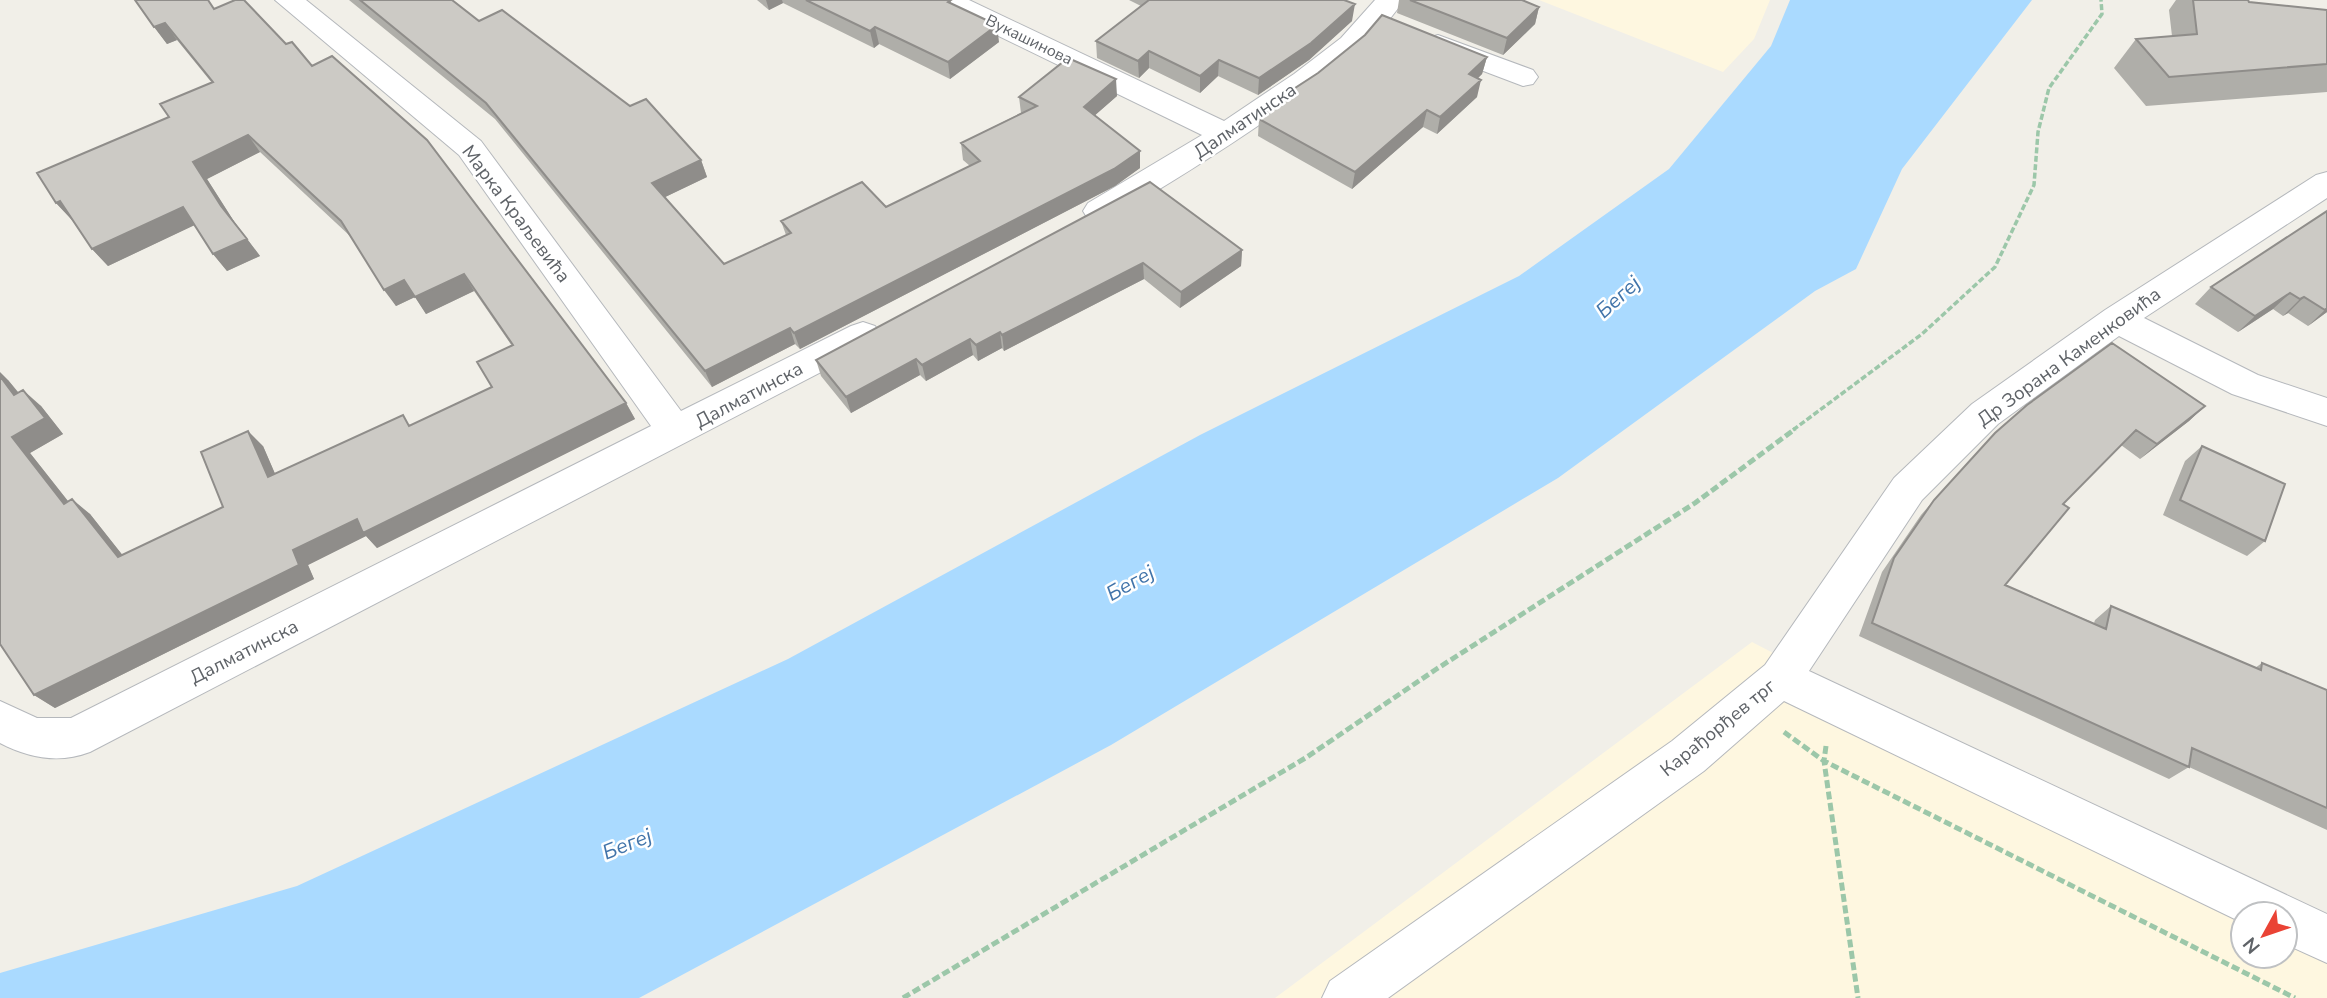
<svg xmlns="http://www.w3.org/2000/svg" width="2327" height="998" font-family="'Nunito Sans',sans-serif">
	<rect width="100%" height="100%" fill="#f1efe8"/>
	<path fill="#fef7e0" d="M1539,0H1770L1754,39L1723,72Z
		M1752,642L2277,914H2243V956H2285V918L2327,940V998H1275Z"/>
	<path fill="#aadaff" d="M1790,0H2032L1902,169L1856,269L1815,291L1558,478L1111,745L639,998H0V973L297,886L788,659L1200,435L1519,276L1669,169L1771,46Z"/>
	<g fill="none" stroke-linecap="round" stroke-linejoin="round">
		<g stroke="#b5b8bc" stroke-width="2">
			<path id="minor" d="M275,0H306L481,141L681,411L851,326L863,322L875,326L881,335L875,344L90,752C59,764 29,758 0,743V701L37,718H71L651,426L459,155Z
				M933,0H969L1224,121L1294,74L1341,38L1375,0H1404C1369,51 1318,85 1268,119C1217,154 1164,187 1110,219L1099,222L1088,219L1083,211L1088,203L1202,135L937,6Z
				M1438,35L1533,70L1538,77L1533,84L1523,86L1428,50L1424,44L1428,38Z
				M2327,172V198L2144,318L2258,375L2327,398V426L2232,394L2119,336L1998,424L1922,500L1809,671L2327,914V963L2285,944V914H2243V923L1784,701L1704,771L1388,998H1322L1330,981L1672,741L1765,665L1894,478L1972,404L2105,310L2316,175Z"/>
		</g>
		<path stroke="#9cc7a9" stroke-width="3.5" stroke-dasharray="6 2.5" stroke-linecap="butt" d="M1793,430L1922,334L1995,267L2034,185L2038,132L2049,88L2102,14L2101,0"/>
		<path stroke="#9cc7a9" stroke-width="5" stroke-dasharray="8 3.5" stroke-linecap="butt" d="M1784,732L1824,761L2295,998
			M1826,746L1824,761L1858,998
			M903,998L1307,757L1435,670L1695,503L1795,429"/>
		<use href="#minor" fill="#fff" fill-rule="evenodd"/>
	</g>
	<path fill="#afaea9" d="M135,0L214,9L286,44L312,66L626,403L635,419L377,548L366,536L308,565L314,579L55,708L34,695L8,380L19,393L41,406L63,434L30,453L68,501L90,514L122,555L223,507L263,446L275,474L411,425L492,387L512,346L474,291L426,314L415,297L396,306L350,236L260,152L207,179L235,223L260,256L227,271L213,254L194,225L108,266L92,249L72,220L56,203L212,83L177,40L167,44Z
		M349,0H452L479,21L701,160L707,177L665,197L724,264L786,235L781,221L886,207L970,166L963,160L961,143L1021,113L1019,97L1117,96L1095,115L1140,151V168L1115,186L800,349L795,344L712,387L495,119Z
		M757,0H951V4L999,42L950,79L879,44L874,48L783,3L769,10Z
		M1129,0H1344L1352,21L1309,60L1258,95L1218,76L1200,93L1149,68L1139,78L1097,58L1096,41L1141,6Z
		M1399,0H1522L1539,7L1535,24L1503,55L1397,13Z
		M2176,0H2248L2249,2L2327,10V92L2146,106L2114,68L2136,39L2172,36L2169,10Z
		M1487,57L1482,74L1478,78L1477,97L1437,134L1423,127L1352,189L1258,136L1259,119L1288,96L1289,92Z
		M1150,182L1242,250L1241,266L1180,308L1144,279L1004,351L1002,348L978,361L973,355L926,381L920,375L851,413L821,376L816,360Z
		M2327,211V312L2308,326L2288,313L2283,316L2273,309L2238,332L2195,304L2211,287Z
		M2205,406L2189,421L2140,459L2121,445L2063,504L2005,585L2094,623L2095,620L2111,606L2255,668L2262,663L2327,690V830L2189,767L2169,779L1859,636L1882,572L1921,515L1934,500Z
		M2202,446L2265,541L2247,556L2163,515L2185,461Z"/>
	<path fill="#8f8d8a" d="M766,0H782L783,3L769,10Z
		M1355,4L1352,21L1309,60L1258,95L1259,78Z
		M1539,7L1535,24L1503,55L1507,38Z
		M165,23L177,40L167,44L154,27Z
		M997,25L999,42L950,79L948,62Z
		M875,27L879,44L874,48L870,31Z
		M1149,51V68L1139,78L1138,61Z
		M1487,57L1482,74L1465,91L1469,74Z
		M1219,60L1218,76L1200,93V76Z
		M1116,79L1117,96L1085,124L1084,107Z
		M1481,80L1477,97L1437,134L1440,117Z
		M1427,110L1423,127L1352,189L1355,172Z
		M248,135L260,152L207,179L235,223L260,256L227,271L213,254L221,206L193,162Z
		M1140,151V168L1115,186L800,349L794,333Z
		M701,160L707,177L659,200L652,183Z
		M60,201L75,218L72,220L56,203Z
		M183,207L197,224L108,266L92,249Z
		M1242,250L1241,266L1180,308L1181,292Z
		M1143,263L1144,279L1004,351L1002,335Z
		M464,274L474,291L426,314L415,297Z
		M404,280L415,297L396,306L384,290Z
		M2290,293L2273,309L2238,332L2255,316Z
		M2304,297L2288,313L2283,316L2300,299Z
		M2327,308V312L2308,326Z
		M790,328L795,344L712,387L705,371Z
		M1000,332L1002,348L978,361L976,345Z
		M970,339L973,355L926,381L922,365Z
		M916,359L920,375L851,413L846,397Z
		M0,372L8,380L33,411L14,395L0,376Z
		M23,390L41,406L63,434L30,453L82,519L64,504L12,437Z
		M626,403L635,419L377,548L366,536L308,565L314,579L55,708L34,695L293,550L357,519Z
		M2205,406L2189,421L2140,459L2157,444Z
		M248,431L263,446L283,492L268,477Z
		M72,499L90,514L136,572L118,557Z"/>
	<path fill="#cccac5" stroke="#8f8d8a" stroke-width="2" d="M135,0H208L214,9L235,0H244L286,44L292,42L312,66L332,56L427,140L626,403L363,533L357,519L293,550L299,565L34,695L0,644V376L14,395L23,390L45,418L12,437L64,504L72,499L118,557L223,507L201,452L248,431L268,477L403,415L409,426L492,387L477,362L513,345L464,274L415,297L404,280L384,290L341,221L248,135L193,162L221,206L247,239L213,254L183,207L92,249L60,201L56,203L37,173L169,117L160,104L213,82L165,23L154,27Z
		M360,0H452L479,21L502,10L630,106L646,99L701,160L652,183L724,264L791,233L781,221L862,182L886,207L980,161L961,143L1037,106L1019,97L1068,58L1116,79L1084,107L1140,151L1114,169L794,333L790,328L705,371L486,103Z
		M806,0H951L948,2L997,25L948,62L875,27L870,31Z
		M1149,0H1344L1355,4L1311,43L1259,78L1219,60L1200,76L1149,51L1138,61L1096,41Z
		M1410,0H1522L1539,7L1507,38Z
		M2193,0H2248L2249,2L2327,10V64L2169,77L2136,39L2197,34Z
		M1382,15L1487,57L1469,74L1481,80L1440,117L1427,110L1355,172L1259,119L1292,93L1289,92L1318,73L1365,35Z
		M1150,182L1242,250L1181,292L1143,263L1002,335L1000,332L976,345L970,339L922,365L916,359L846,397L816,360Z
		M2327,211V308L2325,310L2304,297L2300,299L2290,293L2255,316L2211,287Z
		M2112,343L2205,406L2157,444L2136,430L2063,504L2069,508L2005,585L2106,629L2111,606L2261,670L2262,663L2327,690V808L2192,748L2189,767L1872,623L1894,558L1934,500L1995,433L2027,405Z
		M2202,446L2285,484L2265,541L2180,500Z"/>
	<g text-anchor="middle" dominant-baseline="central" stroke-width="5" stroke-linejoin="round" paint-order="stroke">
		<g font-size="16" fill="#5f6368" stroke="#fff">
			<text transform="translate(1029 40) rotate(26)">Вукашинова</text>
		</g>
		<g font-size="19" fill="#5f6368" stroke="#fff">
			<text transform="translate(1245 121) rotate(-34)">Далматинска</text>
			<text transform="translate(516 214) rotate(53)">Марка Краљевића</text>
			<text transform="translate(2069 357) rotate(-36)">Др Зорана Каменковића</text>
			<text transform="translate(749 395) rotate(-28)">Далматинска</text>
			<text transform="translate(244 652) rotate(-27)">Далматинска</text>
			<text transform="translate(1718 728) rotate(-39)">Карађорђев трг</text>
		</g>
		<g font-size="21" font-style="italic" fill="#4174aa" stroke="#fff">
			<text transform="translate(1618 297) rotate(-42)">Бегеј</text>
			<text transform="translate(1130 583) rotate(-29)">Бегеј</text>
			<text transform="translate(627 844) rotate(-22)">Бегеј</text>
		</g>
	</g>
	<g transform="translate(2264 935) rotate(230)"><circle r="33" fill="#ffffff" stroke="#bfc1c3" stroke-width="2"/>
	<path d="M0-5L12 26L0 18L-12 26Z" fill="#ea4335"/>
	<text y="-10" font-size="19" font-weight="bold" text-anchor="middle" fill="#5f6368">N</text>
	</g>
</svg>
